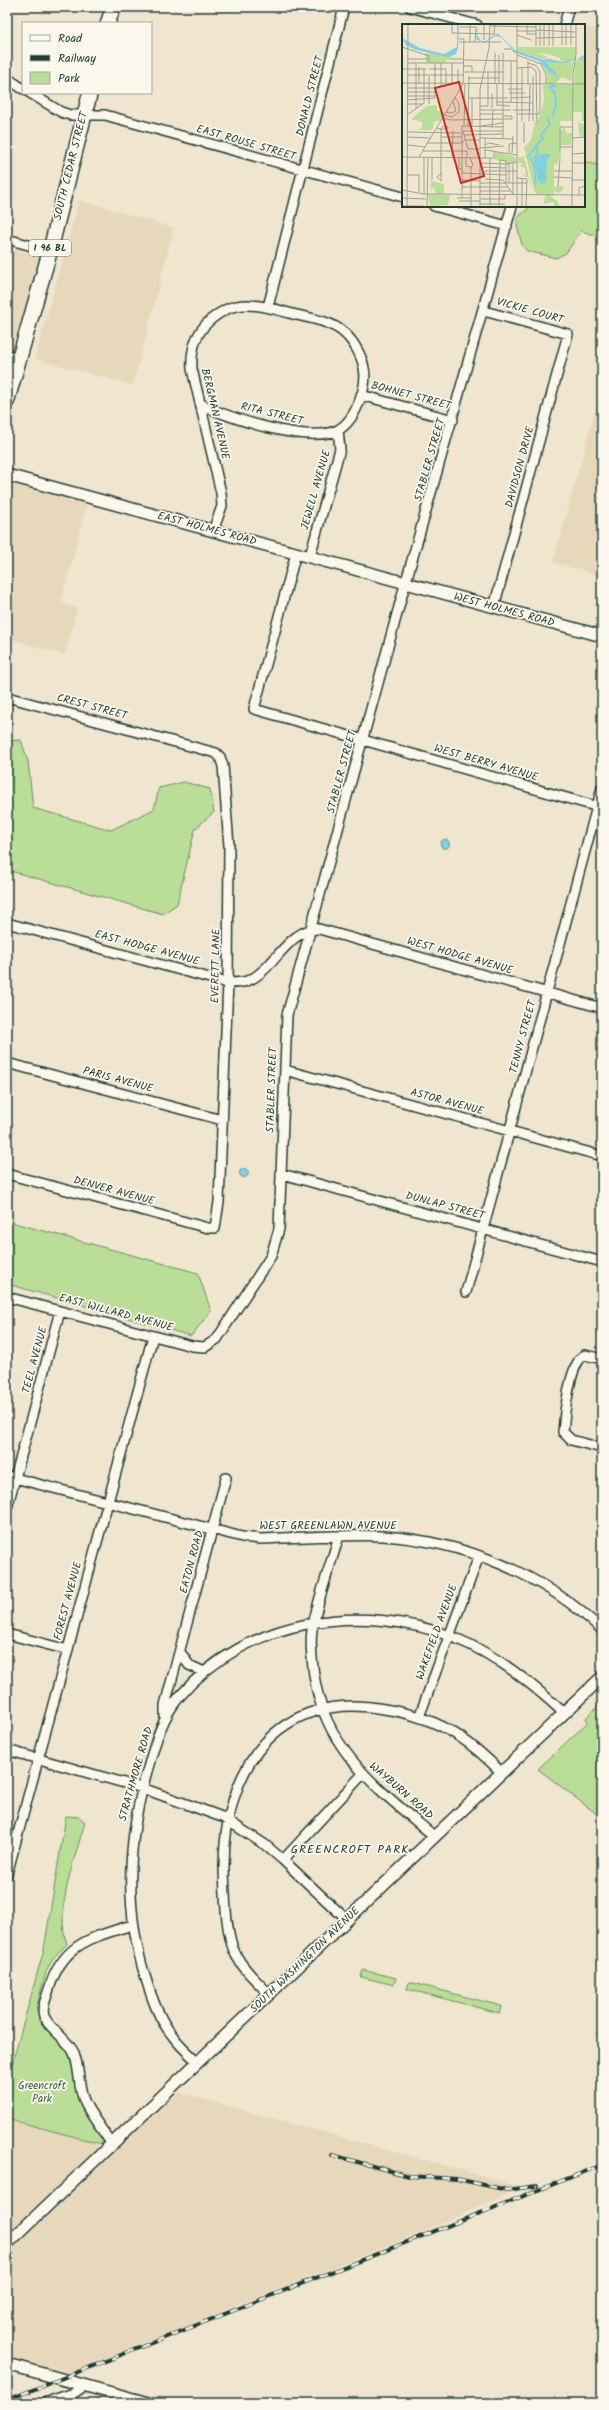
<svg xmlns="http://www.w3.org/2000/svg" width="609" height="2410" font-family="Kalam,sans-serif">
	<rect width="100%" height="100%" fill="#f0e5cf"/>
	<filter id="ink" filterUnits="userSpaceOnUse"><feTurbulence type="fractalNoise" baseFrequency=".025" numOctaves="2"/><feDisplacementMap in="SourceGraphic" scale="8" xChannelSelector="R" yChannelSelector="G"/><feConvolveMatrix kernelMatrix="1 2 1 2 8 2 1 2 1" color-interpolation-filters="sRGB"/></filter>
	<g filter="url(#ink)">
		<path fill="#e8d8bb" d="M584,26L602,31V170L584,165Z
			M79,200L174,228L133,385L35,359Z
			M7,247L41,256L14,357L7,355Z
			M602,386V576L553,562Z
			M7,482L87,503L61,603L77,608L65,655L7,638Z
			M177,2092L523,2187L424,2231L69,2373L7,2356V2253Z
			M7,2119L102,2144L7,2234Z"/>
		<path fill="#badd97" stroke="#6c8d66" d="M584,161L602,167V237L581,231L566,253L556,258L527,251L522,245L517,226V218L531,206H584Z
			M21,740L28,761L33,808L111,830L154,809L159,788L184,782L210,789L214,812L195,829L177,904L163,914L7,870V741Z
			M7,1221L198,1273L211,1311L191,1336L11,1285L7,1280Z
			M602,1702V1818L538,1769L588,1722L586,1718Z
			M66,1816L79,1817L85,1822C76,1856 54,1910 67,1944L54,1957L46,1972L36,2009L40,2019L69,2054L82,2107L102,2138V2144L7,2119V2082L44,1949Z
			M363,1970L396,1978L394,1985L361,1977Z
			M409,1982L501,2006L499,2013L407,1989Z"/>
		<path fill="#82cee2" stroke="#5a949c" d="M440.5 844a4.5 4.5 0 1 1 9 0a4.5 4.5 0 1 1-9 0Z
			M239.5 1173a4.5 4.5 0 1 1 9 0a4.5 4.5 0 1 1-9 0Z"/>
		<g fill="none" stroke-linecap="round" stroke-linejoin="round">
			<g stroke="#1f3d34" stroke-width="12">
				<path id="minor" d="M410,7L477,25
					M564,25L569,7
					M7,78L23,89
					M30,93L61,112L70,115H105L403,197
					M434,206L507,226
					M7,239L50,251
					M268,307L344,7
					M484,311L568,334L494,607
					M7,354L20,359
					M361,395L453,420
					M201,404C229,419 309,444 338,430C355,421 368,387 364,368C362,356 353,340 343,332C329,320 307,318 289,313C271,308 245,300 227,309C201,322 190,341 192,369L221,493L222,506L213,531
					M296,553L254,709L602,808
					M310,556L340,449L338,430
					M7,697L216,753L220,757L223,766L229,846L228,983L219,1202L215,1228H208L7,1174
					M7,923L228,983C234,983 241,983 247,981C273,972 288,928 319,929L602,1008
					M7,1063L222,1120
					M285,1070L602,1156
					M282,1174L602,1262
					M466,1292L602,788
					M7,1297L192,1346L205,1347L217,1339L271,1256L279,1229L287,1015L403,592L512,206
					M602,1359L585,1355C570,1360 564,1416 563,1432L571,1440L602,1448
					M7,1476L242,1537L261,1539C301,1538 342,1534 383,1536C462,1541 544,1574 602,1630
					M7,1508L60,1311
					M339,1536C330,1567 318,1598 312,1630C310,1644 312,1661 314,1675C325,1752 380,1790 435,1837
					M7,1634L68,1650
					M180,1652L189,1665L204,1672
					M165,1717V1705L226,1478
					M419,1717L479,1556
					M7,1750L142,1788L222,1817L264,1844L283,1860L347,1920
					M283,1860L362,1775
					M7,1874L153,1336
					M269,1994C258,1982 244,1971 236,1955C225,1935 225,1892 224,1869C223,1771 276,1689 384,1709C411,1713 438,1722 460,1737C475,1747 489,1760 502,1773
					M198,2062C189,2054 179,2045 172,2035C159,2019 152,1999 146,1979C124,1911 127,1843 146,1775C154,1747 161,1718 180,1696C247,1618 362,1601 455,1638C497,1655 531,1683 564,1713
					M112,2144C103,2131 92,2117 85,2103C78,2088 80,2069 74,2053C68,2039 48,2028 44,2016C41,2008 47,1996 49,1989C63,1943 91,1938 132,1925
					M44,2403L74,2393L84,2386"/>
			</g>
			<g stroke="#1f3d34" stroke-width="14">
				<path id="tertiary" d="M7,475L602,636
					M7,2244L602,1677
					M7,2364L148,2403"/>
			</g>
			<g stroke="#1f3d34" stroke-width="17">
				<path id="primary" d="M108,23L113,7
					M7,401L50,251L90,93"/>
			</g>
			<use href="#minor" stroke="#fbf7ec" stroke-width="9"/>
			<use href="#tertiary" stroke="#fbf7ec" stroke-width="11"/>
			<use href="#primary" stroke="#fbf7ec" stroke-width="14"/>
			<g stroke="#1f3d34" stroke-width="4">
				<path id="rail" d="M332,2155L409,2176L457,2179L507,2190L537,2186
					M7,2400L602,2165"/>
			</g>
			<use href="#rail" stroke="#fbf7ec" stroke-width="2.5" stroke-dasharray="8" stroke-linecap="butt"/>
		</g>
	</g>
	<g text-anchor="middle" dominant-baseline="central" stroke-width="3.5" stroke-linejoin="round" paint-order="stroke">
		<rect fill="#fbf7ec" stroke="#61756b" stroke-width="1" x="29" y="240" width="42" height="16" rx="3"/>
		<g font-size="10" font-weight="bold" fill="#1f3d34">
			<text x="50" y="248">I 96 BL</text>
		</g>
		<g font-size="11" fill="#1f3d34" stroke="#fbf7ec">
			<text transform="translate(310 96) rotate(-76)">DONALD STREET</text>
			<text transform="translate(246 143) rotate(16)">EAST ROUSE STREET</text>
			<text transform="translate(71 166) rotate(-76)">SOUTH CEDAR STREET</text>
			<text transform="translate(530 311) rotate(16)">VICKIE COURT</text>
			<text transform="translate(411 396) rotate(15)">BOHNET STREET</text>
			<text transform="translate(215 414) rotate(77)">BERGMAN AVENUE</text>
			<text transform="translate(272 414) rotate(14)">RITA STREET</text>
			<text transform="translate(430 460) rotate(-74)">STABLER STREET</text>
			<text transform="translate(520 467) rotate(-75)">DAVIDSON DRIVE</text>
			<text transform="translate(316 490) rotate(-74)">JEWELL AVENUE</text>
			<text transform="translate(207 529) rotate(15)">EAST HOLMES ROAD</text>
			<text transform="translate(504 610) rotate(15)">WEST HOLMES ROAD</text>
			<text transform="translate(92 707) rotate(15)">CREST STREET</text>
			<text transform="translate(486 763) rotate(16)">WEST BERRY AVENUE</text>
			<text transform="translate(342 772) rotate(-75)">STABLER STREET</text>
			<text transform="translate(147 948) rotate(15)">EAST HODGE AVENUE</text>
			<text transform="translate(460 956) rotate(16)">WEST HODGE AVENUE</text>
			<text transform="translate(216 966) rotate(-89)">EVERETT LANE</text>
			<text transform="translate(523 1037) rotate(-75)">TENNY STREET</text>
			<text transform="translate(118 1080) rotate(15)">PARIS AVENUE</text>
			<text transform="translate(272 1090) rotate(-88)">STABLER STREET</text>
			<text transform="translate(447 1102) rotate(15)">ASTOR AVENUE</text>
			<text transform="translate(114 1191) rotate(15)">DENVER AVENUE</text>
			<text transform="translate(445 1206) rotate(15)">DUNLAP STREET</text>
			<text transform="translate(116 1313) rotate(15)">EAST WILLARD AVENUE</text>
			<text transform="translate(35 1360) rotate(-75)">TEEL AVENUE</text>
			<text x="328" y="1526">WEST GREENLAWN AVENUE</text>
			<text transform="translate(192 1562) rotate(-75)">EATON ROAD</text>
			<text transform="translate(68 1601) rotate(-75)">FOREST AVENUE</text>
			<text transform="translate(437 1632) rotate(-70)">WAKEFIELD AVENUE</text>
			<text transform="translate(136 1774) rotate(-74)">STRATHMORE ROAD</text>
			<text transform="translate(401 1791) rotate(41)">WAYBURN ROAD</text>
			<text transform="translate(305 1960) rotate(-44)">SOUTH WASHINGTON AVENUE</text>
		</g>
		<g font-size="11" fill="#3e5d48" stroke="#fbf7ec">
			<text x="42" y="2086">Greencroft<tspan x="42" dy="13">Park</tspan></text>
		</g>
		<g font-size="12" letter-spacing="1" fill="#1f3d34" stroke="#fbf7ec">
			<text x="350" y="1849">GREENCROFT PARK</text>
		</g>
	</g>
	<g transform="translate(402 24)">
		<rect width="183" height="183" fill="#f0e5cf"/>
		<path d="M116,23H174L173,36L158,37V34L147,30L135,29L145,33L143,36L116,27ZM29,29L49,32V36H44V39H24L23,29ZM183,32V60H172L173,38ZM147,34L151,38H172L169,57L160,53L154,59L144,60L145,51L139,38ZM183,60V97H180V88H170V97H158L159,107L162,103L165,109H170L169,121H159L158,113L159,133L156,134V140L152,141V163L161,162V166L157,169L152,167V171L148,172L155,177L158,183H154L151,178L142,180L143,171H135L132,166L122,123L129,116L133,97H136L142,76L141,61ZM35,81V86L43,89L38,97H33L30,106H15L20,104V98L9,95L25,82ZM176,97L179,100L183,99L182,113L177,111ZM95,128L113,133L115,138L104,140V137L93,136L92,129ZM122,132L130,166L126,153L120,152L124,151L123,144L117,142L121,140L116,138V134ZM29,157L42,160V170H34L32,163L29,166ZM26,171H48L46,181L28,182Z" fill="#badd97"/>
		<path d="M55,0H57L56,24L54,30L46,33L14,26L4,21L0,14L18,24L42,30L55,23ZM77,0L75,11L79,17H84L93,10H97L113,26L142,36L148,35L160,38L166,36L176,35L183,30L180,36L182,34L183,37L179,35L161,39L144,38L155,50L157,54L148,59L156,55L155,51L148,49L137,37L114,29L99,13L93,12L83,19L75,16L74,10ZM142,130H149L145,136L144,158L140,160L136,156L132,137L137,131Z" fill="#82cee2"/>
		<path fill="none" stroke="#82cee2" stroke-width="2" d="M149,60L153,62L148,63L153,69L154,80L151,93M125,134L134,122M134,162L132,141L128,135L133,134L136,127L134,122L141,115L139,111L148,100L145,94"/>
		<path fill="none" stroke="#9ca291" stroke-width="1" d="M50,0V9L92,10L93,0M125,0V10H134M88,2L134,3M58,3H74L73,18M134,6L173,8M115,7H134M115,11L129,16M134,14L173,13M82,16V0M57,18H99M68,18V1M160,21V0M164,21V0M169,21V0M134,22V0M138,22V0M142,22V0M147,22V0M151,22V0M0,23L27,32V39M102,25H109L113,29M93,29V60M115,31L139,40L144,51V60M5,35H27M49,35H62M62,36L115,37M5,39H26M14,39V85M27,39H62M50,39V60M62,42H70V48M115,44L129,43L134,47L135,99M120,44V97M0,45H24M27,45H44M56,45V58M62,48H101M5,51H26M27,51H62M27,51V80M66,54H97M0,59L183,60M17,60V43M44,60V45M95,60V81M97,60V31M126,60V37M39,63V39M5,64H35M106,65H120M5,68H33M107,69H123M5,72H33M66,74H106M109,74L129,73M5,76L33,74V39M95,78L131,79M109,78V37M5,80H21M94,81L108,82M78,82H86V48M90,84V70M78,86H109M111,86H129M44,88L50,89L54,87L51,77M78,90H101M115,90H137L138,86V47L133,41L126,39M5,91L22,79V45M42,91L50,93L57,88V79L53,74M41,94L49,96L101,95M101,95H110V92H101M127,97L128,60M131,97V52M62,102L63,60M66,102L67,52M70,102V74M79,102L101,99M35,104L38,105H45L46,103L41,102L39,105V134M90,104L91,86M5,108L59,109M62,111L101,110M5,113L28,114M39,113H60M78,114L111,115M101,114V29M171,114L183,113M25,119H60L63,116H78M122,119V98M6,121L23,123M83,121L87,119L97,121M158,123H171M78,124L102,122M78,125H66L61,107H101M83,126L115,131M21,127H65V134M158,127V103H171M107,129V120L115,119M110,129L111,112M171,130L183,129M0,133L92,134V128M17,133L61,60L62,15H57M50,134L51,107M57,134V145H60M64,134V142L69,143M68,134L71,141L69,143V183M83,134V114M88,134V183M78,139L104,140L115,138M170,139H183M78,143L104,144M152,147H170M60,149L104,151M82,150L83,147H115M5,151H17V168M152,153L170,154M115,154L125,155L124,183M83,155L101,156L111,170M30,156V134M60,156L78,157M170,156H183M39,157V134M39,157L35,153L40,149M78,159H125M107,159V138M60,163H78M78,163H106M156,163L158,134M0,166L22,170L183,171M78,167H109M22,170V133M111,170V138M177,171V164L183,162M0,174L24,175M55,174H69M60,174V102L101,103M79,175H103V171M57,177H78M78,180H103M0,182H21M5,183L6,0M25,183L26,133M51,183H68M78,183V65L87,24L88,0M97,183L98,136L104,137V159M115,183V0M120,183V154M170,183L171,50L174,30V0"/>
		<path fill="#c8321e" fill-opacity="0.15" stroke="#c8321e" stroke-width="2" d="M57,58L82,152L59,159L33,64Z"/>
		<rect width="183" height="183" fill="none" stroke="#1f3d34" stroke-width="2"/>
	</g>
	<rect width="609" height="2410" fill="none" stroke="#fbf7ec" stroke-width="24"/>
	<rect x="12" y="12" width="585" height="2386" fill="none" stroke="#1f3d34" stroke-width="1.5" filter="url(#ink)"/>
	<rect x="22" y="22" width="130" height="72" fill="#fbf7ec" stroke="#a3ada2"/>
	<rect x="30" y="35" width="20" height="6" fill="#fbf7ec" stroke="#a3ada2"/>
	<text x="58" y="42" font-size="12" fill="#1f3d34">Road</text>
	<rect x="30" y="55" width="20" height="6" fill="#1f3d34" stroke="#a3ada2"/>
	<text x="58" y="62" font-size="12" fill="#1f3d34">Railway</text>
	<rect x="30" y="72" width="20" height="12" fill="#badd97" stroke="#a3ada2"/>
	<text x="58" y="82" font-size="12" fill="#1f3d34">Park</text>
</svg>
